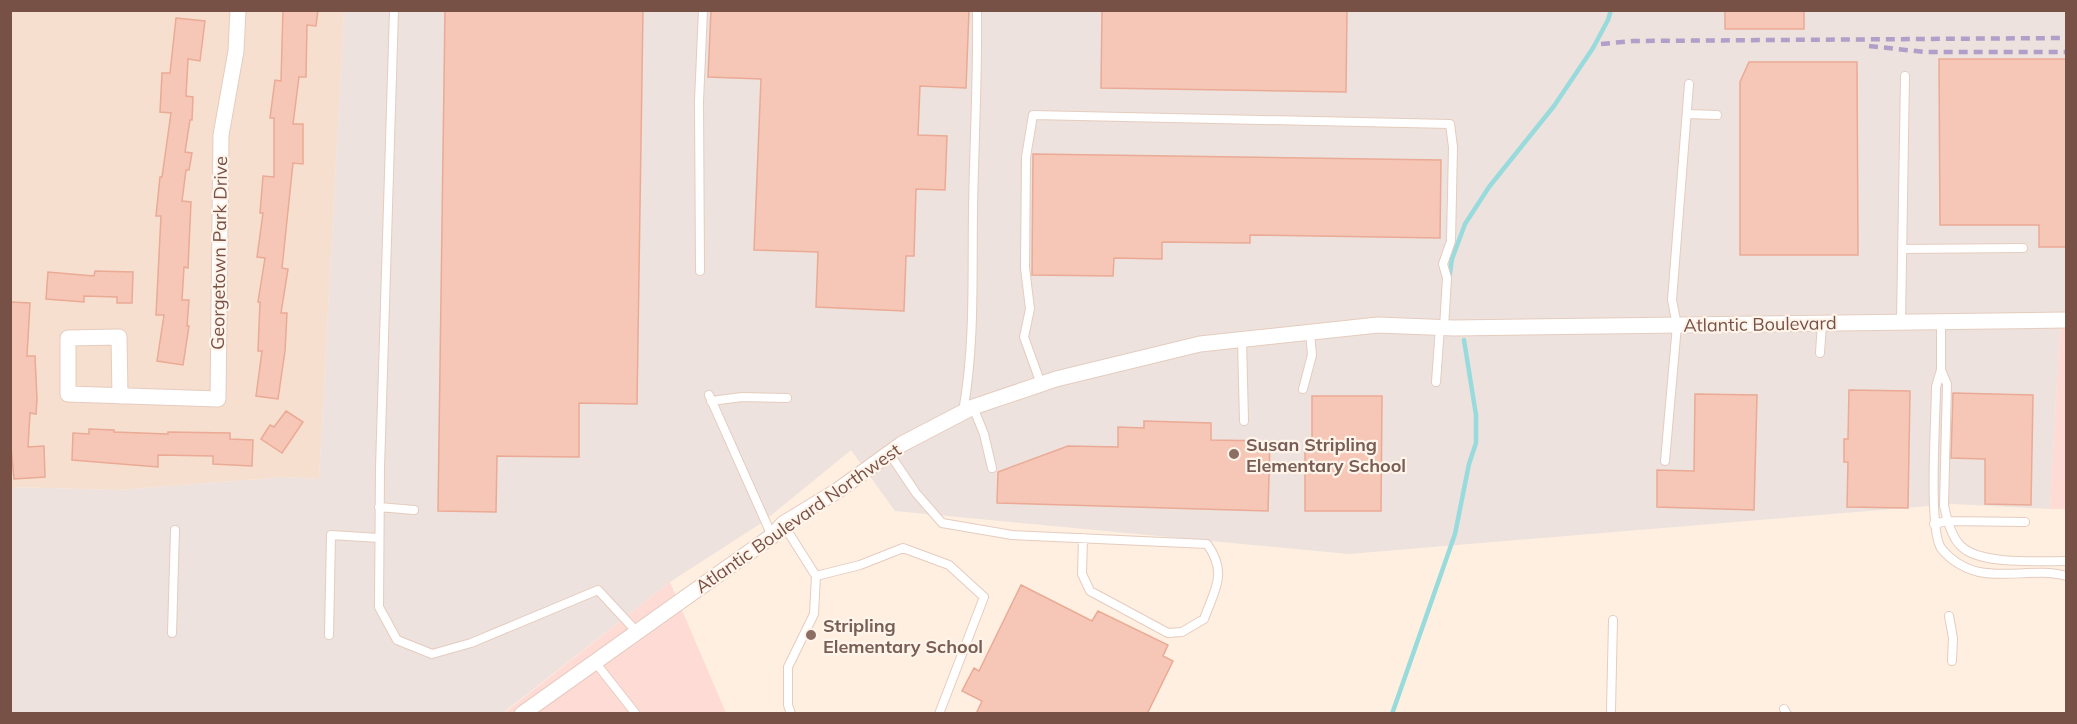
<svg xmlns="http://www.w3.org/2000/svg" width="2077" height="724" font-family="Mulish,sans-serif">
	<rect width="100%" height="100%" fill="#feefe1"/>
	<path fill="#f6dfcf" d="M11,11H344L319,479L286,477L118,490L11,487Z"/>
	<path fill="#ffdbd5" d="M2060,325H2066V509H2050Z
		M670,582L726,713L503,714Z"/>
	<path fill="#ede2dd" d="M344,11H2066V325H2060L2050,509L1953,504L1349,554L895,511L851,450L763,522L670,582L503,713L11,714V487L118,490L286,477L319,479Z"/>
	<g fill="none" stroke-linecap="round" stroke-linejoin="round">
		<path stroke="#99dbdc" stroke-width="4.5" d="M1449,280L1452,259L1465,224L1489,187L1554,106L1593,48L1608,20L1611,10
			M1392,714L1455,534L1469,464L1476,443V415L1464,340"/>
	</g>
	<path fill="#f6c7b7" stroke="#eaaa95" stroke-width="1.5" d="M283,10H318L316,26L307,25L306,77H299L293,124H303V164L293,163L282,268L288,269L281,313H287L285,351L278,399L256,396L262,351H258L260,302H258L265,258L257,257L263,213H260L263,176L274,177V118H270L275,80L281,81Z
		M445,10H643L637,404L579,403V457L497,456L496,512L438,511Z
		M711,10H969L966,88L920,86L918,135L947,136L945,190L916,189L914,256H906L904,311L816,307L818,252L754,250L761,79L708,77Z
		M1102,10H1347L1346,92L1101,88Z
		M1725,10H1804V29H1725Z
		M176,18L205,21L200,61L188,59L186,96L193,97L192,120H190L185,152L192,153L189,170H186L182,201L191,202L188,268L184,267L182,300H189L187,326H189L183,365L157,361L164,315H156L161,216H156L160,177H162L171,113L160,112L162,73H170Z
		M1939,59H2067V247H2039V225H1940Z
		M1749,62H1857L1858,255H1740V82Z
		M1033,154L1441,160L1440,238L1250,235V243L1162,242V259L1114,258L1113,276L1032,275Z
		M95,271L133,272L132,303H117V297L84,296V302L46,299L48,272L94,276Z
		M10,302L30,303L27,356H35L37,399L36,414L30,413L28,447L44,446L45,477L14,479L10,436Z
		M1849,390L1910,391L1908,508L1847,507L1848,462H1844V439H1848Z
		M1953,393L2033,395L2031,505L1985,504V459L1951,458Z
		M1695,394L1757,395L1754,510L1657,507V470L1694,471Z
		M1312,396H1382L1381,511H1305V443H1312Z
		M286,411L303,422L282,453L261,439L270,425L274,427Z
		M1144,421L1211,423V440L1270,441L1268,511L997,503L998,472L1068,446L1118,447V427L1144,428Z
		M89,429L114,430V432L168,434V432L230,433V439L253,440L252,466L213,464V456L158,455V467L72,460L73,433L89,434Z
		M1021,585L1092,621L1098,611L1168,645L1163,656L1173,661L1147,714H976L982,701L962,691L974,668L979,671Z"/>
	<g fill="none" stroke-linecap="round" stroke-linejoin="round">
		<g stroke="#e5ccbf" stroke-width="10">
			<path id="lane" d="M394,10L380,468L379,607L397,640L432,654L471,643L598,590L637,632
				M1687,114L1717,115
				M1902,249L2023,248
				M700,271L699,101L703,10
				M1941,321V370L1936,387C1936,417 1928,528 1941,548C1950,560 1965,569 1979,572C2008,578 2038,568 2066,576
				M1901,322L1905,76
				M1242,339L1244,421
				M1820,353L1822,323
				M1941,370L1947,384L1944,505C1946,517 1952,539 1962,547C1981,565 2042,561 2066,561
				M1436,382L1440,327
				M1041,384L1024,337L1030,309L1025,268L1026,157L1033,115L1450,124L1453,147L1451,241L1443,264L1447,278L1444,327
				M1303,389L1312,355L1310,333
				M709,395L772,536
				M711,401L742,397L787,398
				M973,407L984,434L992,468
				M963,412C975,345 972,279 973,211C974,145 978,77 977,10
				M889,453L916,493L942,523L1012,535L1207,544C1228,573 1215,589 1204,619L1182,632L1168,633L1090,591L1082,574L1083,538
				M1665,461L1677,325L1672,300L1689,84
				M379,507L414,510
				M783,524L816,576L814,614L788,667V705L791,714
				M1934,524L1947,521L2025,522
				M816,576L860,565L903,548L949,565L984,597L939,714
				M1949,616L1953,638L1952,661
				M172,633L175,530
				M329,635L331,535L379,538
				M595,662L636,714
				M1784,709L1787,714
				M1611,710L1613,620"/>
		</g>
		<g stroke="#e5ccbf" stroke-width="17">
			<path id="street" d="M120,396L119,337L68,338V394L218,399L221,135L236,51L238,10
				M522,714L772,536L783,524L837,491L902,444L973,407L1056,379L1200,344L1378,325L1454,328L2066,320"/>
		</g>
		<use href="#lane" stroke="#fff" stroke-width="8"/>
		<use href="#street" stroke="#fff" stroke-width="15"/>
		<path stroke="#b09fc8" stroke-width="4.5" stroke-dasharray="9 6" stroke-linecap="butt" d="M1601,44L1633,41L2066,38
			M1869,46L1925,52H2066"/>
	</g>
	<g fill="#8d6e63" stroke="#fff4ea" stroke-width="2">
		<circle cx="1234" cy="454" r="6"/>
		<circle cx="811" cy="635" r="6"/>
	</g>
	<g text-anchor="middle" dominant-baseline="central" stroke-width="4.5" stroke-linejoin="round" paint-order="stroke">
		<g font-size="18" fill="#785146" stroke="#fff4ea">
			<text transform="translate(219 253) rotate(-89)">Georgetown Park Drive</text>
			<text transform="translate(1760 324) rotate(-1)">Atlantic Boulevard</text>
			<text transform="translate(798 518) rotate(-35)">Atlantic Boulevard Northwest</text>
		</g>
		<g font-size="18" font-weight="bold" fill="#785e54" stroke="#fff4ea" text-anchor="start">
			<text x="1246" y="444">Susan Stripling<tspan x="1246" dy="21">Elementary School</tspan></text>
			<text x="823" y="625">Stripling<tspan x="823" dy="21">Elementary School</tspan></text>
		</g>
	</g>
	<rect width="2077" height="724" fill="none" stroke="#785146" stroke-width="24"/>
</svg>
